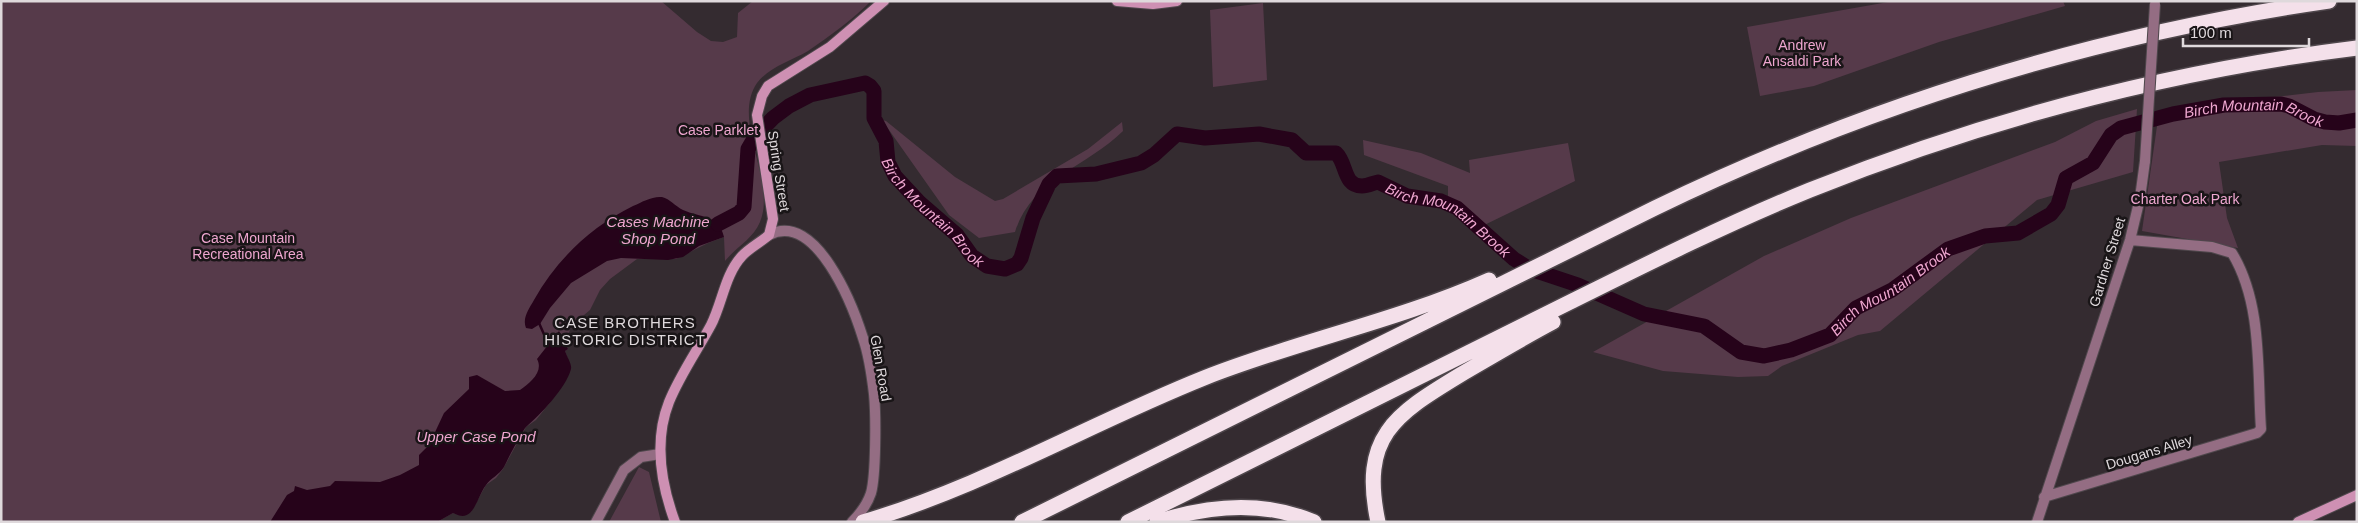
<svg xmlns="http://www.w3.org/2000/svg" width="2358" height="523" font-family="Arial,sans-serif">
	<rect width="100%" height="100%" fill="#342b30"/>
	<path fill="#563a4a" d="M1,1H661L697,32L711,41L723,42L737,37L738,13L753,1H871C852,20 830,36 808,51C791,61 769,67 757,83C731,121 777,181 760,222C753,239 736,247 725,261L724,237L708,243L676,259H637L610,279L600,290L590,310L571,326L566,343L568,349L565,351L570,365V370L552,400L536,420L526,427L503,469L496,478L486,485L471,512L462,516L453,513L437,522H1Z
		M1894,1H2063L2065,6L1939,42L1814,86L1760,96L1747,27Z
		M1263,3L1267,80L1213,87L1210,10Z
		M2357,90V146L2322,145L2219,162L2227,218L2238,248L2142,231L2159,112L2205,101H2239L2318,92Z
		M2137,109L2133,172L2037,200L1880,331L1858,335L1782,366L1768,376L1738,377L1663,371L1593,352L1764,256L1851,218L2055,142L2096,121Z
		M882,120L886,121L955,177L995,201L1003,199L1088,149L1122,122L1123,131C1087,167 1031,179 1015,232L979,238L949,215Z
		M1363,140L1421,153L1470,173L1469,160L1568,143L1575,181L1472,231L1448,210V186L1364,155Z
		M639,467L649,472L661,522H609Z"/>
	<path fill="#26031a" d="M662,197C670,199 675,206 683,210C700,218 719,214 724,237L699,246L683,257L668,260L621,258L607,261L571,283L550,308L540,324L532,329L526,328C522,318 529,309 534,300C557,259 591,227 633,206C642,202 652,196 662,197Z
		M559,331L568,349L565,351C567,357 572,364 571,369C566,388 540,415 526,427C522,431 508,459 504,467C499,475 491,478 486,485C480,493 477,505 471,512C465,518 459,516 453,513L437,522H270L287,495L294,491L295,486L307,490L330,486L335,481L380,482L400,475L419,465V455L429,445L444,413L469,389V377L477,375L505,391L520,390C530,383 544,372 537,359Z"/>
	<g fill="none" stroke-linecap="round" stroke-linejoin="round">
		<path stroke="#26031a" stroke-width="2.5" d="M539,323L550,348"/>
		<path stroke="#26031a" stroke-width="15" id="s1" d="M718,224L739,213L744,207L748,149L755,137L773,118L789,106L810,95L865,83L870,86L874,91V118L886,141L888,162L895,176L920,203L957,235L972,256L987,266L1005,269L1017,264L1021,258L1033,218L1049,184L1057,176L1096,174L1141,163L1154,155L1177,134L1205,138L1259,134L1292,140L1306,153H1336C1347,163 1343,186 1362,186C1368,186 1373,183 1378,182L1407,196L1441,201L1457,208L1514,259L1530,269L1578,285L1644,314L1704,326L1741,352L1764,356L1791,350L1830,335L1856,308L1892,290L1948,249L1985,236L2018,233L2051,214L2058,205L2066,178L2093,163L2111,135L2121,128L2173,114L2224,105L2281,104L2289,106L2314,119L2325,122L2339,123L2357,120"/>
		<g stroke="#4f474c" stroke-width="12">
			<path id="street" d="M769,235C816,210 853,306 863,338C869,355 872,377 874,394C876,415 876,475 871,493C867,505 860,514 852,522
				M2044,497L2257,433L2261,429C2257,372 2263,304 2232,253L2212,247L2130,240
				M596,522L624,470L641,457L660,454
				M2037,522L2130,240L2140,198L2145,161"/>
		</g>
		<g stroke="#4f474c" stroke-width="12">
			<path id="secondary" d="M1117,1L1153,4L1177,1
				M675,522C661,484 654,440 669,402C680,375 697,351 711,325C722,304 725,274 742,256C749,248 761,242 769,235L773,219L757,115L762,96L768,86L830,47L884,1
				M2298,522L2357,495"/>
		</g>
		<g stroke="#4f474c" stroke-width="18">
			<path id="highway" d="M863,522C982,487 1089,424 1204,378C1297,341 1397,321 1489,280
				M1022,522L1655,208C1868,105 2094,35 2329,1
				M1128,522C1261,456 1394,390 1528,323C1621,277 1714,229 1810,190C1985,120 2170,71 2357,48
				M1157,522C1209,505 1263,500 1314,522
				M1378,522C1360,437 1394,415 1460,375C1491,357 1521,339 1553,322"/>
		</g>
		<use href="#street" stroke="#946d83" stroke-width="10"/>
		<use href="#secondary" stroke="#ce90b3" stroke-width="10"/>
		<use href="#highway" stroke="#f4e0ea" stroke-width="15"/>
		<g stroke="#4f474c" stroke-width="12" stroke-linecap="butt">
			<path id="street-bridge" d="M2145,161L2155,4"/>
		</g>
		<use href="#street-bridge" stroke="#946d83" stroke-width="10"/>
	</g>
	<g text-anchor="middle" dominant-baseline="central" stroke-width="5" stroke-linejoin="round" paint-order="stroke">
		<g font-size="14" fill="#eea6cf" stroke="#191517">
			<text x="1802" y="45">Andrew<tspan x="1802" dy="16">Ansaldi Park</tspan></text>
			<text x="718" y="130">Case Parklet</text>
			<text x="2185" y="199">Charter Oak Park</text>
			<text x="248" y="238">Case Mountain<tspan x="248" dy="16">Recreational Area</tspan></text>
		</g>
		<g font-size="14" fill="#dfd9dc" stroke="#191517">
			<text transform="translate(779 171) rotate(81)">Spring Street</text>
			<text transform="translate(2107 262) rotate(-73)">Gardner Street</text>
			<text transform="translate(881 368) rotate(80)">Glen Road</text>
			<text transform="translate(2149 452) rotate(-17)">Dougans Alley</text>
		</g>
		<g font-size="15" font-style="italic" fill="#eea6cf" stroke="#191517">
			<text stroke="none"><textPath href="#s1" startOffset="1960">Birch Mountain Brook</textPath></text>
			<text stroke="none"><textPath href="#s1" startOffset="384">Birch Mountain Brook</textPath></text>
			<text x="658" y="221">Cases Machine<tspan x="658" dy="17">Shop Pond</tspan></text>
			<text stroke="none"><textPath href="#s1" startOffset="1030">Birch Mountain Brook</textPath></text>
			<text stroke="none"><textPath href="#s1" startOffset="1525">Birch Mountain Brook</textPath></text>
			<text x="476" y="436">Upper Case Pond</text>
		</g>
		<g font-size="15" letter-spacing="1" fill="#dfd9dc" stroke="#191517">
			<text x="625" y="322">CASE BROTHERS<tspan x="625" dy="17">HISTORIC DISTRICT</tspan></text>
		</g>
	</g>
	<rect width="2358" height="523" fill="none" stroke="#dfd9dc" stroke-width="5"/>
	<path d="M2183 38v8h126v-8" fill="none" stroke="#dfd9dc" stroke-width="2.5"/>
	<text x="2190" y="38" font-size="15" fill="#dfd9dc" stroke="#191517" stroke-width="4" paint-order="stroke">100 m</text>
</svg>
